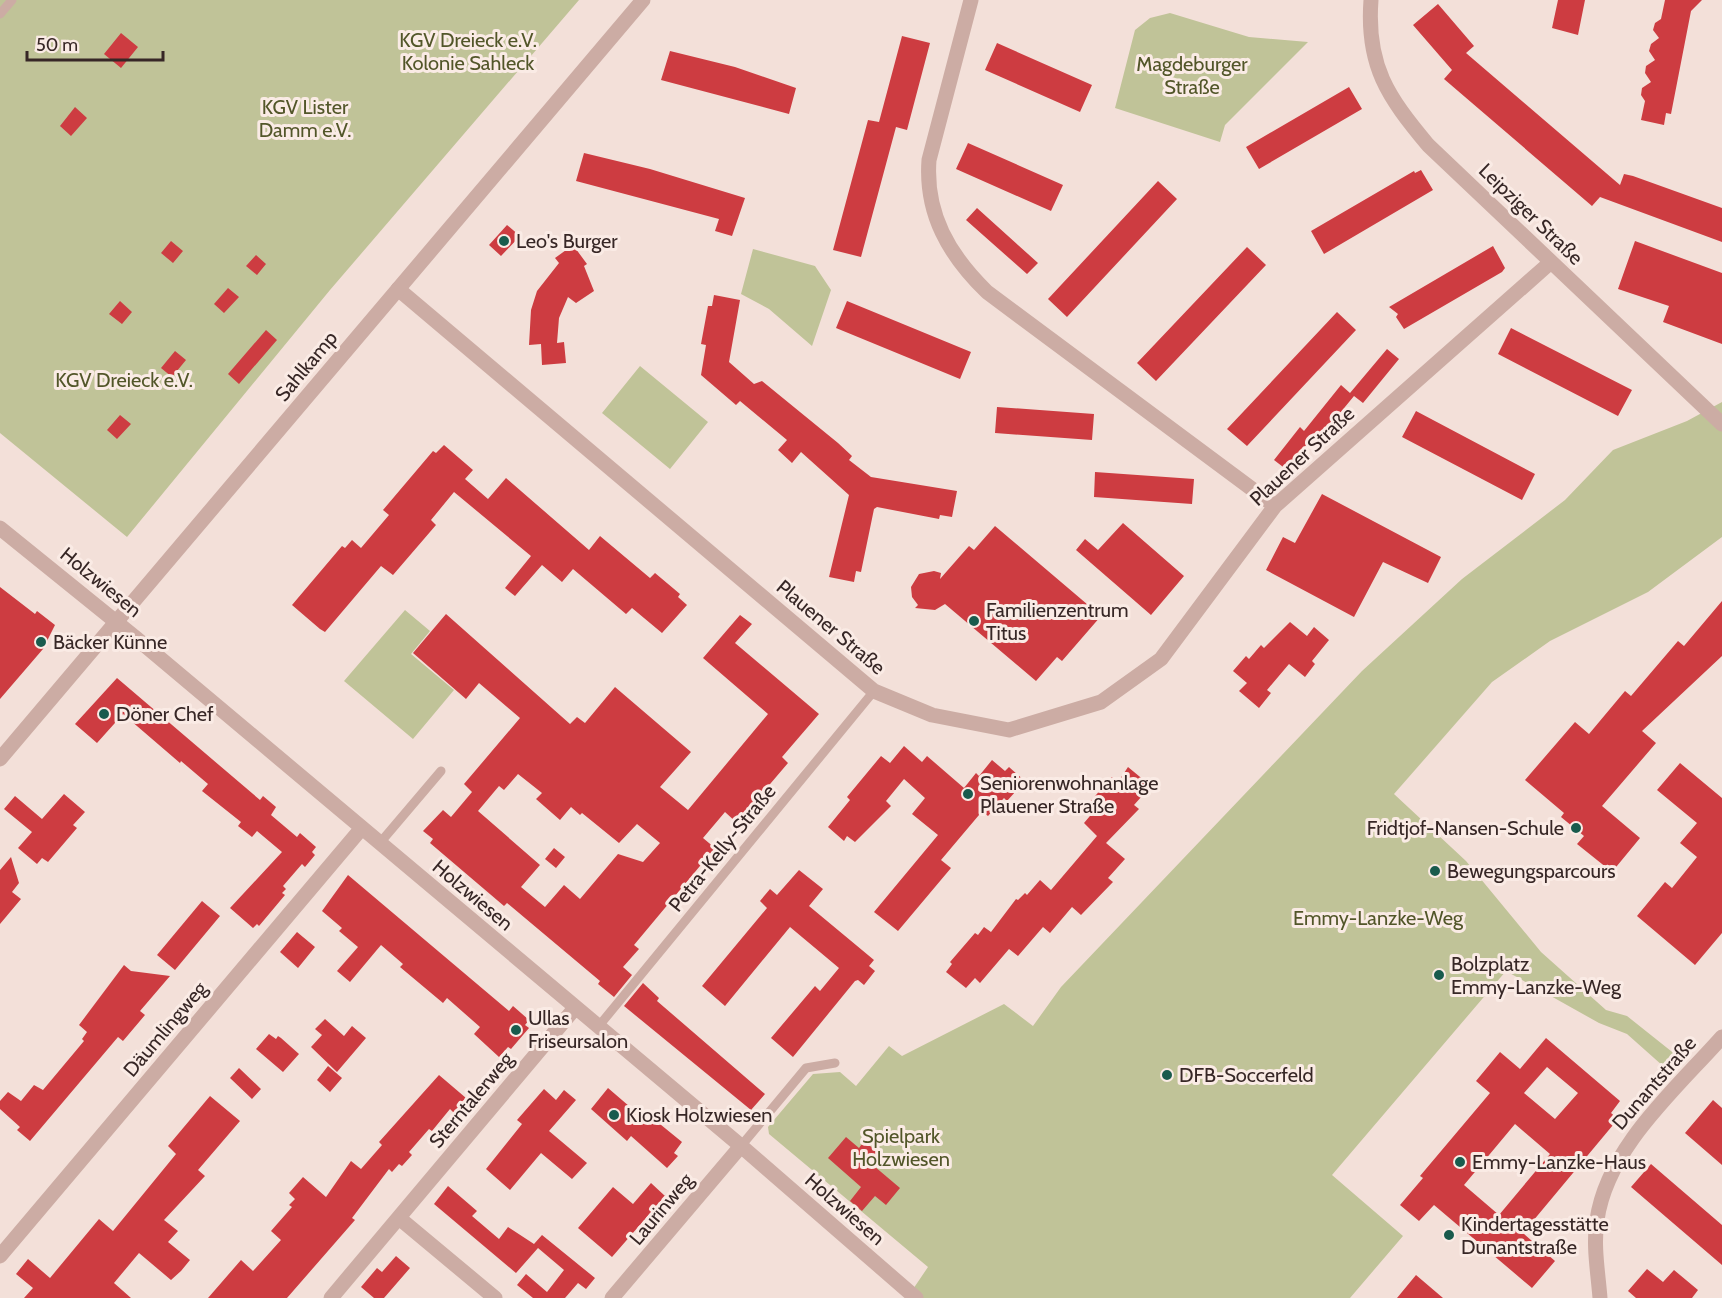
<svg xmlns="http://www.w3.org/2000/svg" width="1722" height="1298" font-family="Cabin,sans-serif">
	<rect width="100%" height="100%" fill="#f3e0d9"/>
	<path fill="#c0c398" d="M0,0H579L330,290L127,537L0,433Z
		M1170,13L1249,37L1308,42L1225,125L1220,142L1115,108L1135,30L1150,18Z
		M753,249L815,266L831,290L812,346L769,309L741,294Z
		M640,366L708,422L670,469L602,413Z
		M1722,402V537L1648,592L1550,641L1492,682L1394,794L1466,861L1541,952L1606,1010L1627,1016L1681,1059L1672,1074L1627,1034L1599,1023L1506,971L1332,1175L1403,1236L1350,1298H907L928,1267L769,1134L768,1127L813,1074L840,1072L856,1086L889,1046L902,1056L1004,1004L1033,1026L1061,987L1362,671L1462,579L1565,500L1613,450L1687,421Z
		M405,610L430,631L411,654L454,690L413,739L344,681Z"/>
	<path fill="#cd3c41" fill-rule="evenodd" d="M1558,0H1585L1578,35L1552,28Z
		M1665,0H1702L1691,11L1671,114L1666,113L1664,125L1641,120L1645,101L1641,95L1642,88L1651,82L1645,73L1646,66L1655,60L1649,51L1651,44L1659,38L1653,30L1655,23L1661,19Z
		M1438,4L1474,46L1466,53L1620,185L1624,174L1633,176L1722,208V242L1600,197L1592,206L1444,79L1452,70L1413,25Z
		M121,33L138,47L121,68L104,54Z
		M902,36L930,43L907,130L896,127L861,257L833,250L868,120L879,122Z
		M997,43L1092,85L1080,112L985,70Z
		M670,51L735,67L796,88L789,114L661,80Z
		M1349,87L1362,109L1259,169L1246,147Z
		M75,107L87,118L71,136L60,126Z
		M968,143L1063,185L1051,211L956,169Z
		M584,153L650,169L745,198L732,236L715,231L719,219L576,181Z
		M1421,170L1433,190L1324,254L1311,231L1414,171L1415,173Z
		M1158,181L1177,199L1067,317L1048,299Z
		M977,208L1038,263L1027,274L966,220Z
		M507,225L520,236L501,256L489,245Z
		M171,241L183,251L173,263L161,253Z
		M1635,241L1722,273V344L1663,322L1669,306L1618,289Z
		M573,245L587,264L584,266L594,291L576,303L568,297L559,318L557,343L564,342L566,363L542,365L541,344L529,345L531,310L537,291L559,263L555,258Z
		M1493,246L1505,268L1502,272L1404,329L1396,317L1398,314L1389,307Z
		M1247,247L1266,265L1156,381L1137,363Z
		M256,255L266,264L257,275L246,266Z
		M228,288L239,297L224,313L214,304Z
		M714,295L740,300L729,362L754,384L762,381L838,443L852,456L849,460L871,477L957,491L952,517L940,515L939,519L877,507L874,509L861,572L856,571L854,582L829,577L849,495L801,452L792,463L778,450L787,440L740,401L736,405L701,375L706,345L701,344L708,306H712Z
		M120,301L132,312L122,324L109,314Z
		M847,301L971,352L960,379L836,328Z
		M1337,312L1356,330L1247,446L1227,429Z
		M1511,328L1632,390L1618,416L1498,354Z
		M266,330L277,340L239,384L228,374Z
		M1387,349L1399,359L1363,403L1354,396L1317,441L1313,438L1287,470L1274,460L1300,427L1304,431L1341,385L1350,393Z
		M175,351L186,360L172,377L161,368Z
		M997,407L1094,414L1092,440L995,433Z
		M1416,411L1535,474L1522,500L1402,437Z
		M120,415L131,424L117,439L107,430Z
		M444,445L473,470L465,479L488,499L506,478L589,550L600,536L650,578L655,573L680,594L678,597L687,605L662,633L632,608L626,614L573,569L562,582L542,565L515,596L505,588L531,556L454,492L431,520L436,525L393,575L381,566L325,632L320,629L292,605L342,546L345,548L352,540L361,548L389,515L383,510L433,451L436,453Z
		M1095,472L1194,479L1192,504L1094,497Z
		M1322,494L1441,557L1428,583L1383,562L1354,617L1266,570L1283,537L1295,543Z
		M1123,523L1184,576L1151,615L1076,550L1085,539L1098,550Z
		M995,526L1101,616L1062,661L1057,657L1036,681L945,604L935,610L915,608L918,605L912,597L911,587L919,574L934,571L941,573L940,579L969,546L974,550Z
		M0,587L35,614L37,611L55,625L43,649L0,699Z
		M1722,601V656L1642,731L1656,743L1602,806L1640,838L1612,872L1577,844L1584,836L1561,817L1564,813L1525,780L1575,722L1589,734L1625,691L1631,696L1678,641L1684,646Z
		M446,614L570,724L577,717L585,723L615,687L691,752L660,787L688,810L768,714L703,658L740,615L752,624L735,643L819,714L782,757L788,763L737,823L725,812L703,838L715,848L634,945L639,949L623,967L632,975L614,997L598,984L600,981L507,903L504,906L430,843L433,839L423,831L443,810L451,817L472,792L464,784L520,718L479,683L466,699L413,653ZM518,774L542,793L536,799L560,820L571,807L580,815L582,813L619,843L637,824L660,843L643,862L618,854L580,899L564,885L545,907L521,887L540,865L478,811L499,786L504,790Z
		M1290,622L1307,636L1314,627L1329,640L1312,661L1315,664L1305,677L1289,664L1267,690L1271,693L1259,708L1239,691L1247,683L1233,671L1246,656L1249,659L1261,645L1264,648Z
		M117,678L260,800L263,796L276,807L271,815L297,837L300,833L316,847L312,852L315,855L305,867L302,864L283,886L286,889L282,893L285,895L259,926L257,924L253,928L230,908L282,852L257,831L252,837L238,826L241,822L202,791L208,784L181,761L180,763L123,714L97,743L75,724Z
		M904,746L922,762L927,756L964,788L976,773L979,776L992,760L1005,771L1009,767L1025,781L1007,801L1004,798L988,816L983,812L979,815L941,860L951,868L898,931L874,912L938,835L912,814L925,798L904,779L886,801L891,806L855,842L847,836L844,841L828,827L850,800L847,797L881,756L890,763Z
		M1680,763L1722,798V933L1695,965L1637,916L1665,882L1672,888L1697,857L1680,843L1697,823L1657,790Z
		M1128,767L1151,786L1134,805L1139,809L1106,843L1125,859L1108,878L1113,882L1081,915L1072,907L1050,933L1043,927L1018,956L1009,949L980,983L975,978L966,988L946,972L952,964L950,962L975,933L978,935L984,927L991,932L1016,899L1018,900L1025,893L1027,895L1040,880L1051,890L1097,836L1084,823L1095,810L1088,804L1112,777L1118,782Z
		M64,794L85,812L73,825L77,828L48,862L42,858L37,864L18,848L32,832L4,809L15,796L42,819Z
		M554,848L565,857L556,868L545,859Z
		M11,857L19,883L12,892L21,899L0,924V870Z
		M799,870L823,889L809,906L874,960L869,966L875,971L864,985L858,980L855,981L793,1057L771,1038L815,986L820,991L839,968L790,927L725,1006L702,986L767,908L760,901L770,889L777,895Z
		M348,875L509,1011L513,1006L529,1020L525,1025L529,1028L511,1049L508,1047L499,1057L474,1034L480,1027L447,998L443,1003L400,967L403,964L381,945L350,982L337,971L358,947L339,931L342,928L322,911Z
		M202,901L220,916L175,970L157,955Z
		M297,932L315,947L298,968L280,952Z
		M124,965L131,971L170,976L140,1011L145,1015L123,1041L118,1037L30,1141L17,1130L20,1127L0,1109V1101L8,1092L21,1101L34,1085L43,1090L84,1041L82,1039L87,1032L79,1025Z
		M643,983L659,998L657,1001L765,1094L751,1110L624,1006Z
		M325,1019L344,1036L352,1026L366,1038L337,1072L311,1047L322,1035L315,1029Z
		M269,1034L276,1039L278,1036L281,1038L299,1054L283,1072L256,1049Z
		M1546,1038L1620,1101L1611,1113L1618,1119L1523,1233L1555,1261L1532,1288L1434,1205L1419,1221L1400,1205L1423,1178L1420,1176L1490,1093L1476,1081L1500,1052L1520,1069ZM1547,1067L1578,1093L1555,1119L1524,1093ZM1515,1124L1550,1154L1499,1215L1464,1185Z
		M328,1066L342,1078L330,1092L317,1080Z
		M239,1068L261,1089L252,1099L230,1078Z
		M439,1075L466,1098L454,1113L450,1109L432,1131L429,1129L409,1152L412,1155L402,1166L399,1164L392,1172L389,1169L352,1218L355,1220L287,1298H208L241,1260L253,1271L281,1240L271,1231L292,1207L289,1205L295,1199L289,1193L303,1177L326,1197L351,1161L361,1169L382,1145L379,1142Z
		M608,1088L651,1125L655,1120L682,1142L674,1153L678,1156L667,1168L631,1136L627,1141L591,1109Z
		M544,1089L556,1100L564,1090L576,1100L549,1131L587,1163L572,1179L541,1153L510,1190L486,1169L522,1124L517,1120Z
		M210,1096L240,1121L198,1170L205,1176L164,1220L178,1231L168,1242L190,1260L181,1271L171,1280L139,1253L114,1283L131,1298H24L33,1288L16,1274L28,1259L50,1278L99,1219L113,1231L176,1154L168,1146Z
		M1713,1100L1722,1108V1165L1685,1133Z
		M846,1137L859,1148L864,1141L882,1156L874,1166L900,1188L886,1205L875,1196L862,1211L850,1201L861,1187L828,1158Z
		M1651,1164L1722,1225V1265L1631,1187Z
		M651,1183L665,1196L612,1257L578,1228L613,1187L633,1204Z
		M448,1186L477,1211L472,1216L499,1239L508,1227L534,1244L542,1235L595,1278L586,1289L578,1283L565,1298H533L517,1285L526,1274L547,1292L564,1270L538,1248L516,1273L434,1204Z
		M396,1256L410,1268L384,1298H374L361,1287L377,1268L382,1272Z
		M1647,1269L1663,1282L1674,1270L1698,1290L1692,1298H1636L1628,1291Z
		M1416,1275L1443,1298H1397Z"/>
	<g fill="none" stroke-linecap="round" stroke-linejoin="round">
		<path stroke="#ccaca4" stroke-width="9" d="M0,14L12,0
			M379,844L441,771
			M598,1027L874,691
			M741,1146L806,1068L835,1063"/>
		<path stroke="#ccaca4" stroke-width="15" d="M971,0L929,160C925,214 949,255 987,292L1275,506
			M1371,0C1366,66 1388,97 1428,145L1722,424
			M398,289L874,691L932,715L1009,730L1101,702L1161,659L1275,506L1551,262
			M0,528L136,638L741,1146L916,1298
			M399,1218L495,1298
			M0,1256L361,829
			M331,1298L575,1008
			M612,1298L741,1146
			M1600,1298C1598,1272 1593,1246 1597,1220C1607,1148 1676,1089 1722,1037"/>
		<path stroke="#ccaca4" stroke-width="15" d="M0,759L643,0"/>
	</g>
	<g fill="#195b4d" stroke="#faebe5" stroke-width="2">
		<circle cx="504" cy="241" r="6"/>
		<circle cx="974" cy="621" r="6"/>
		<circle cx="41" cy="642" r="6"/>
		<circle cx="104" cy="714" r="6"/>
		<circle cx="968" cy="794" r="6"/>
		<circle cx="1576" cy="828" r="6"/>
		<circle cx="1435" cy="871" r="6"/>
		<circle cx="1439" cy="975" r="6"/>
		<circle cx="516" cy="1030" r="6"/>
		<circle cx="1167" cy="1075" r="6"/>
		<circle cx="614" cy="1115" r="6"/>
		<circle cx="1460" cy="1162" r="6"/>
		<circle cx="1449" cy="1235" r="6"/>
	</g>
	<g text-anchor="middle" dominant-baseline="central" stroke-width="6" stroke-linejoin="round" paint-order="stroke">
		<g font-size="20" fill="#525629" stroke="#faebe5">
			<text x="468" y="40">KGV Dreieck e.V.<tspan x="468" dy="23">Kolonie Sahleck</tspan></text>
			<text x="1192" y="64">Magdeburger<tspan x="1192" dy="23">Straße</tspan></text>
			<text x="305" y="107">KGV Lister<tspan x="305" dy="23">Damm e.V.</tspan></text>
			<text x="124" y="380">KGV Dreieck e.V.</text>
			<text x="1378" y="918">Emmy-Lanzke-Weg</text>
			<text x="901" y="1136">Spielpark<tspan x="901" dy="23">Holzwiesen</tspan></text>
		</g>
		<g font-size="20" fill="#372726" stroke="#faebe5">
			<text transform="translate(1531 214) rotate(44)">Leipziger Straße</text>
			<text transform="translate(306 366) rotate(-50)">Sahlkamp</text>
			<text transform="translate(1302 456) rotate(-43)">Plauener Straße</text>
			<text transform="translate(101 582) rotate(39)">Holzwiesen</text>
			<text transform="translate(831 627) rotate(40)">Plauener Straße</text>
			<text transform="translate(722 848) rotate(-51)">Petra-Kelly-Straße</text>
			<text transform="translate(473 895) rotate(40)">Holzwiesen</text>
			<text transform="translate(165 1029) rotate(-50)">Däumlingweg</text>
			<text transform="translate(1654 1083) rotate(-49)">Dunantstraße</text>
			<text transform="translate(471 1100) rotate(-50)">Sterntalerweg</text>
			<text transform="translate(661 1209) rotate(-50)">Laurinweg</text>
			<text transform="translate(845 1209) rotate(41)">Holzwiesen</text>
		</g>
		<g font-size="20" fill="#372726" stroke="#faebe5" text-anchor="start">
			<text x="516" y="241">Leo's Burger</text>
			<text x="986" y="610">Familienzentrum<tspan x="986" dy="23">Titus</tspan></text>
			<text x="53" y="642">Bäcker Künne</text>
			<text x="116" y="714">Döner Chef</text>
			<text x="980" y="783">Seniorenwohnanlage<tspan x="980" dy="23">Plauener Straße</tspan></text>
			<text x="1564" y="828" text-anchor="end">Fridtjof-Nansen-Schule</text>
			<text x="1447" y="871">Bewegungsparcours</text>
			<text x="1451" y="964">Bolzplatz<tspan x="1451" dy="23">Emmy-Lanzke-Weg</tspan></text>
			<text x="528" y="1018">Ullas<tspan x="528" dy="23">Friseursalon</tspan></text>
			<text x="1179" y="1075">DFB-Soccerfeld</text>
			<text x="626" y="1115">Kiosk Holzwiesen</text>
			<text x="1472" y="1162">Emmy-Lanzke-Haus</text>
			<text x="1461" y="1224">Kindertagesstätte<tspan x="1461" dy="23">Dunantstraße</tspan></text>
		</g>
	</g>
	<path d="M27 51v9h136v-9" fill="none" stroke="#372726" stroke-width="3"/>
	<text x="36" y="51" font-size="18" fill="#372726" stroke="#faebe5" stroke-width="4.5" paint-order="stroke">50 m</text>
</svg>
